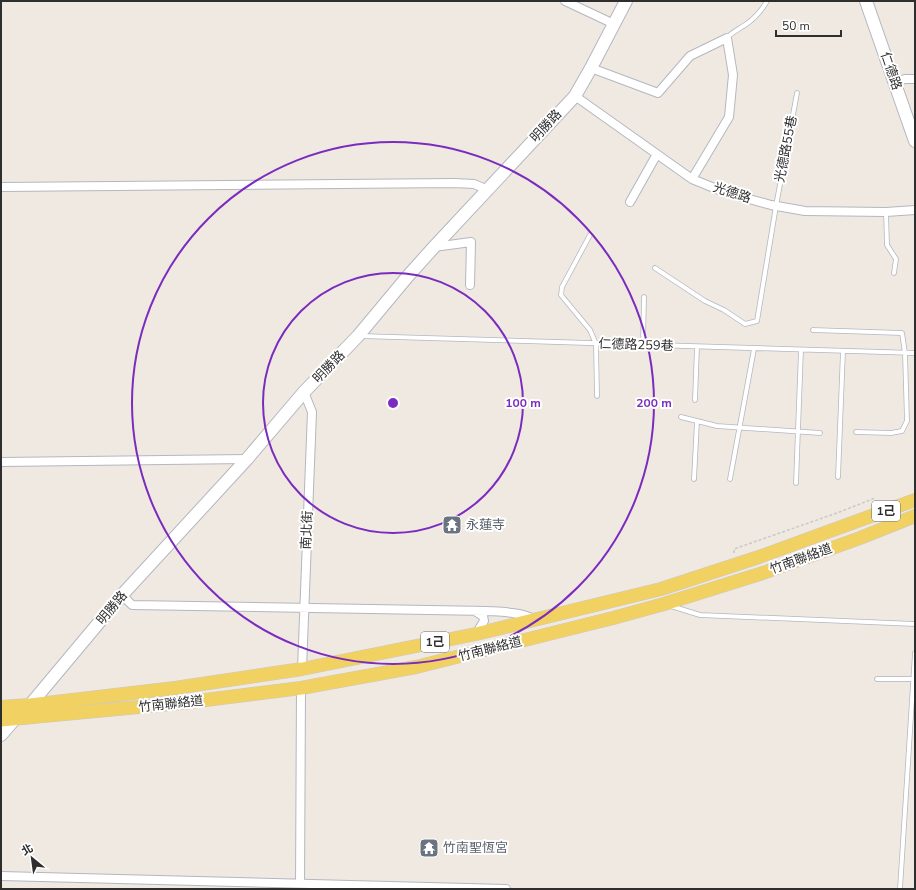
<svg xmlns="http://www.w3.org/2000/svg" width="916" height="890" font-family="'Nunito Sans','Noto Sans TC',sans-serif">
	<rect width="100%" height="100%" fill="#efe9e1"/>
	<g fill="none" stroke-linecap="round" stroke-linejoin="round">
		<g stroke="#b4b7c1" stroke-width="5.5">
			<path id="lane" d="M727,38C732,32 739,29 745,25C754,19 762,10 767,1
				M886,212L887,245L896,259L894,273
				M590,235L562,287L561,295L590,330L596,344L597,396
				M655,268L705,301L724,310L745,324L757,321L776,206L797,93
				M813,330L902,333L905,353L907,421L902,431L891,433L856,432
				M360,336L915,353
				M643,345L644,297
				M695,400L697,347
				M681,417L717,426L820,433
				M838,477L843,351
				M694,479L697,421
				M730,479L754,349
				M796,483L801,350
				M671,606L700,615L915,624
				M877,679H915
				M900,889L915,653"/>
		</g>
		<g stroke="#b4b7c1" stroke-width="10">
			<path id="street" d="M565,1L614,24
				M591,68L658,93L690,56L727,38L733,75L729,117L692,179
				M895,82L905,79H915
				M575,96L692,179L724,192L771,205L805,211L886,212L915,210
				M1,187L454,183L474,184L486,189
				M630,202L657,154
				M434,247L471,242L470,285
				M1,462L247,459
				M122,595L132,605L487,611C503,612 520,612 534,619
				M475,611L483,616L484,621L476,634
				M302,669L312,412L304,392
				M1,876L506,889
				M300,888L301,688"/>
		</g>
		<g stroke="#b4b7c1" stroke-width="14">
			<path id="secondary" d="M866,1L915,141
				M1,735L14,720L30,705L122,595L247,459L304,392L358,336L408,276L434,247L575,96L591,68L626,1"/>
		</g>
		<g stroke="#c9c9c9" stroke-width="14">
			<path id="primary" d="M1,707L30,705L175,688L302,669L476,634L661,589L759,557L915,500
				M1,720L181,703L301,688L416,667L613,618L664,604L763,573L860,538L915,516"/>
		</g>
		<path stroke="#c9c9c9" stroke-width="1.5" stroke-dasharray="3 2" stroke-linecap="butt" d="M734,553V549L837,513L875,498"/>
		<use href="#lane" stroke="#fff" stroke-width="4"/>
		<use href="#street" stroke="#fff" stroke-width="8"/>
		<use href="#secondary" stroke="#fff" stroke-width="12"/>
		<use href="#primary" stroke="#f2d163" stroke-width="13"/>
	</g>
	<g fill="none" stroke="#7b2cbf" stroke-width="2">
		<circle cx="393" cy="403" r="130"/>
		<circle cx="393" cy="403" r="261"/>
	</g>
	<defs>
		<g id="temple-square" transform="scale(1)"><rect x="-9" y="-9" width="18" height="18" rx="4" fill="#6b7280" stroke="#fff"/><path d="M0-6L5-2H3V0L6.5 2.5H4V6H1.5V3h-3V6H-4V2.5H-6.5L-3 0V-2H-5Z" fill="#fff"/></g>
	</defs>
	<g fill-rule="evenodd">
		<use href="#temple-square" x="452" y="525"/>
		<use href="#temple-square" x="429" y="848"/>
	</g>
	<g text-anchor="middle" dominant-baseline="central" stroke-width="4" stroke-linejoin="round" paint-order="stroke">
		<g fill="#fff" stroke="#6d6d6d" stroke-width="1">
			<rect x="872" y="501" width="28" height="20" rx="3"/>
			<rect x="421" y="632" width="28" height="20" rx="3"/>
		</g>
		<g font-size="12" font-weight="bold" fill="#2e2e2e">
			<text x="886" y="511">1己</text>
			<text x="435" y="642">1己</text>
		</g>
		<g font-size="13" fill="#2e2e2e" stroke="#fff">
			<text transform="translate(891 71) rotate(71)">仁德路</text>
			<text transform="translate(546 126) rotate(-47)">明勝路</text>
			<text transform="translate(786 149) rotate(-79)">光德路55巷</text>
			<text transform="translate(732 193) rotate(18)">光德路</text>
			<text transform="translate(636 345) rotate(2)">仁德路259巷</text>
			<text transform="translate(329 367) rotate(-46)">明勝路</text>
			<text transform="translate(307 530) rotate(-87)">南北街</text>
			<text transform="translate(801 559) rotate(-20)">竹南聯絡道</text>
			<text transform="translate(112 608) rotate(-50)">明勝路</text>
			<text transform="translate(490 649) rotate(-14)">竹南聯絡道</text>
			<text transform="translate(171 704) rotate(-6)">竹南聯絡道</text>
		</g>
		<g font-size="13" fill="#5b616d" stroke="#fff" text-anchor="start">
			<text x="466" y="525">永蓮寺</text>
			<text x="443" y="848">竹南聖恆宮</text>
		</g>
	</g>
	<circle cx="393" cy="403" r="6" fill="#7b2cbf" stroke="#fff" stroke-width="2"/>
	<g font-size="12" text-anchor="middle" font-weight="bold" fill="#7b2cbf" stroke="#fff" stroke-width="4" stroke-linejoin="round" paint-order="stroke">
		<text x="523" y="407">100 m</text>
		<text x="654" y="407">200 m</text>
	</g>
	<rect width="916" height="890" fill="none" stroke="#2e2e2e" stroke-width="4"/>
	<g transform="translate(32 858) rotate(331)" stroke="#ffffff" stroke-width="3" paint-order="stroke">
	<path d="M0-3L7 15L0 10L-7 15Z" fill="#2e2e2e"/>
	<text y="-6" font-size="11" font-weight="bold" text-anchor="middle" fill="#2e2e2e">北</text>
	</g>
	<path d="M776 30v6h65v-6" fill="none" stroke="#2e2e2e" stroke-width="2"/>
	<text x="782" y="30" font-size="12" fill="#2e2e2e" stroke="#ffffff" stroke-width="3" paint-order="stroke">50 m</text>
</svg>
